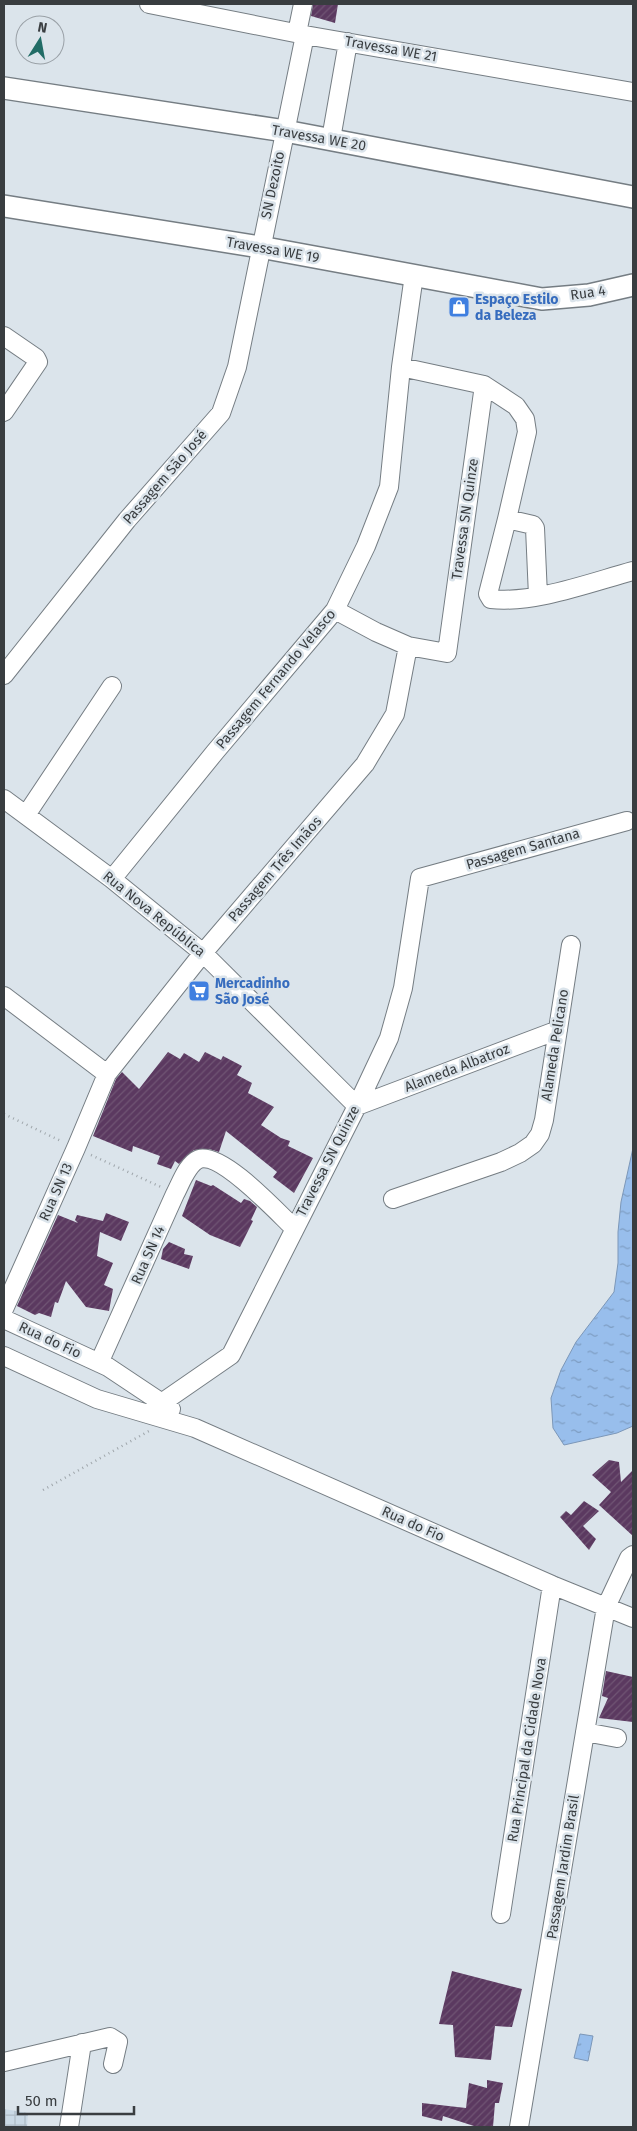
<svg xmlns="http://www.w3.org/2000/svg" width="637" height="2131" font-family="'Fira Sans',sans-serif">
	<defs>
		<pattern id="industrial-grid" width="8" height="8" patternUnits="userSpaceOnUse" patternTransform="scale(1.25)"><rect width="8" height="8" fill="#cad9e5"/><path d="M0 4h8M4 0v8" fill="none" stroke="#aebbc6"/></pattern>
		<pattern id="water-ripples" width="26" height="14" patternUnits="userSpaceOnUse" patternTransform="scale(1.25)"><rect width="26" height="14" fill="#98beec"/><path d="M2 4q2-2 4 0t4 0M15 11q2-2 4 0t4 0" fill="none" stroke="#7d9cc1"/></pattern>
		<pattern id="building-hatch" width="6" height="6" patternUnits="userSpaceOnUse" patternTransform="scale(1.25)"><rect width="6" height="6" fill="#5b3960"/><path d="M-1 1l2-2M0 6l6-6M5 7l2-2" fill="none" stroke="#705574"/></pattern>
	</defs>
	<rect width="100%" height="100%" fill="#dbe4eb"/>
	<path fill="url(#industrial-grid)" d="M4,2109L28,2113L27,2127H4Z"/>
	<path fill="url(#water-ripples)" stroke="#7c97b8" d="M633,1148V1426L617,1433L564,1445L553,1428L551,1398L561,1370L576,1342L614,1292L618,1263V1232L621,1202Z
		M580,2034L593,2036L588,2061L574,2058Z"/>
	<path fill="url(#building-hatch)" d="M313,4H338L335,23L311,16Z
		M168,1052L180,1059L184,1053L199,1062L205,1052L221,1060L223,1056L242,1066L237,1075L252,1083L248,1093L274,1107L261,1125L281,1138L290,1141L288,1146L313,1158L294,1193L273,1177L277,1172L226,1131L219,1152L209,1149L194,1150L179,1164L175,1161L171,1169L157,1164L160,1156L133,1146L132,1152L93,1136L116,1079L122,1072L139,1089Z
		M196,1180L211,1186L213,1185L241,1203L244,1199L250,1201L257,1207L251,1220L253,1221L240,1247L210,1235L182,1216Z
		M106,1213L129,1222L121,1241L100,1232L97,1256L113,1263L104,1285L113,1289L109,1311L86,1307L66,1281L58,1303L55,1302L51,1317L39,1313L35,1315L17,1306L58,1215L78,1223L75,1220L77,1215L103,1221Z
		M169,1242L185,1249L184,1254L193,1256L189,1269L161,1259L163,1249Z
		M609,1460L619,1462L621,1482L633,1470V1536L599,1505L611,1492L592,1475Z
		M584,1501L599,1511L583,1526L596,1539L589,1550L560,1517L566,1511L571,1515Z
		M606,1671L633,1677V1722L599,1718L608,1698L602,1696Z
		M452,1971L522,1989L512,2027L495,2026L491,2060L455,2057L453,2025L439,2024Z
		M487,2080L503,2083L499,2103H495L493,2127H477L443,2116L442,2121L422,2116V2103L466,2108L469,2083L487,2088Z"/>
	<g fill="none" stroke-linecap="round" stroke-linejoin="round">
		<g stroke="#757d83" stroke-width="20">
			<path id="minor" d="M149,4L305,35L633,92
				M297,33L303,4
				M331,139L348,42
				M4,336L36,358L38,362L4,412
				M401,367L484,385L516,406L525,419L527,432L507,519L533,525L535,528L538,596
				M507,519L488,594L491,599C534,604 592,582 633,571
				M335,610L376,632L408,646L447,653L484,385
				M4,675L127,520L221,413L237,367L305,35
				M4,799L112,879L203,953L357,1106
				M26,815L112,686
				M112,879L215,752L335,610L366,546L389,487L401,367L414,275
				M4,996L107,1074
				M357,1106L558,1030
				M393,1199L501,1162L520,1153L533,1144L540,1134L544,1120L571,945
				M4,1309L76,1148L107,1074L203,953L365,764L395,714L408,646
				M4,1319L108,1367L171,1409
				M4,1356L97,1399L195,1428L552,1585L633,1618
				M99,1363L175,1194C181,1183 187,1164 199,1159C222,1152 277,1212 294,1228
				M149,1414L163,1402L231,1355L357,1106L389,1038L403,988L420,878L627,821
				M585,1732L617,1738
				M501,1914L552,1585
				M4,2062L110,2037L118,2042L113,2064
				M69,2127L82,2043
				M519,2127L606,1607L629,1558L633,1555"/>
		</g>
		<g stroke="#757d83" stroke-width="24">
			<path id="major" d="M4,88L285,131L633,197
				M4,206L260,247L542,299L589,295L633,285"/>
		</g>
		<path stroke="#9fa6ab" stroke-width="2.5" stroke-dasharray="1 4" stroke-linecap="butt" d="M4,1114L61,1141
			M91,1155L161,1187
			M43,1490L149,1431"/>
		<use href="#minor" stroke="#fff" stroke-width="18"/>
		<use href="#major" stroke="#fff" stroke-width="21"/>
	</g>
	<defs>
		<g id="shop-square" transform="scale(1.125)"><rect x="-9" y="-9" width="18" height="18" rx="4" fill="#3f7fe0" stroke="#dbe4eb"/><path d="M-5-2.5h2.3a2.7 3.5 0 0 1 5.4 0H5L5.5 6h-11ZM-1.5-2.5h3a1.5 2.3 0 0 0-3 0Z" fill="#fff"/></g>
		<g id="supermarket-square" transform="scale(1.125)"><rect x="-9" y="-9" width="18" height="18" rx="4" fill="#3f7fe0" stroke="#dbe4eb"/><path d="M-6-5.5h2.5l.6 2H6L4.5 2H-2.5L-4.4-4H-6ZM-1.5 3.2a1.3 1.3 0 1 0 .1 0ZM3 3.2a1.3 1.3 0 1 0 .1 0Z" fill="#fff"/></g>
	</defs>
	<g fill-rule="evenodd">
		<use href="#shop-square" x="459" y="307"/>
		<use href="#supermarket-square" x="199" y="991"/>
	</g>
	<g text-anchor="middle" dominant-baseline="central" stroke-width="5" stroke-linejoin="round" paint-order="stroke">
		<g font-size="14" fill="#393d40" stroke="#dbe4eb">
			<text transform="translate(391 49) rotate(10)">Travessa WE 21</text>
			<text transform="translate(319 138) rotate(10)">Travessa WE 20</text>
			<text transform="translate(273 185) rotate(-78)">SN Dezoito</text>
			<text transform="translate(273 250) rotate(10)">Travessa WE 19</text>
			<text transform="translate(588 293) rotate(-8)">Rua 4</text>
			<text transform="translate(165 477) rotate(-49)">Passagem São José</text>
			<text transform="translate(465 519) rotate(-82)">Travessa SN Quinze</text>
			<text transform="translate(276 679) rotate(-50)">Passagem Fernando Velasco</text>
			<text transform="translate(523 849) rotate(-16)">Passagem Santana</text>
			<text transform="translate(275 869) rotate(-49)">Passagem Três Imãos</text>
			<text transform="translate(154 914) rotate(39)">Rua Nova República</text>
			<text transform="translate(555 1045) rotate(-81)">Alameda Pelicano</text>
			<text transform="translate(457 1068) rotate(-21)">Alameda Albatroz</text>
			<text transform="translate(328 1161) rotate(-63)">Travessa SN Quinze</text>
			<text transform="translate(56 1192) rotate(-66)">Rua SN 13</text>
			<text transform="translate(148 1255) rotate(-66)">Rua SN 14</text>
			<text transform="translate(50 1340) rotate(25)">Rua do Fio</text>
			<text transform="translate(413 1524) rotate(24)">Rua do Fio</text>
			<text transform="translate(527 1750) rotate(-81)">Rua Principal da Cidade Nova</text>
			<text transform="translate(563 1867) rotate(-81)">Passagem Jardim Brasil</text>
		</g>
		<g font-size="14" font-weight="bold" fill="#366cbe" stroke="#dbe4eb" text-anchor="start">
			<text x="475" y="299">Espaço Estilo<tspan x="475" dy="16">da Beleza</tspan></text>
			<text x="215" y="983">Mercadinho<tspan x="215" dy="16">São José</tspan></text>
		</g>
	</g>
	<rect width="637" height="2131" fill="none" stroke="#393d40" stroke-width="10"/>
	<g transform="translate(40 40) rotate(11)"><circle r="24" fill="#dbe4eb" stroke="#9aa1a7"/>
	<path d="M0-4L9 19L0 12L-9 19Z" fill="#216c66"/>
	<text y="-8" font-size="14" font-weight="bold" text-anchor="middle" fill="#393d40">N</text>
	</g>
	<path d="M18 2106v8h116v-8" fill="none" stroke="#393d40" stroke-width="2.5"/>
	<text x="25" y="2106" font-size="15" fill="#393d40" stroke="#dbe4eb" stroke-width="4" paint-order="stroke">50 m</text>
</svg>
